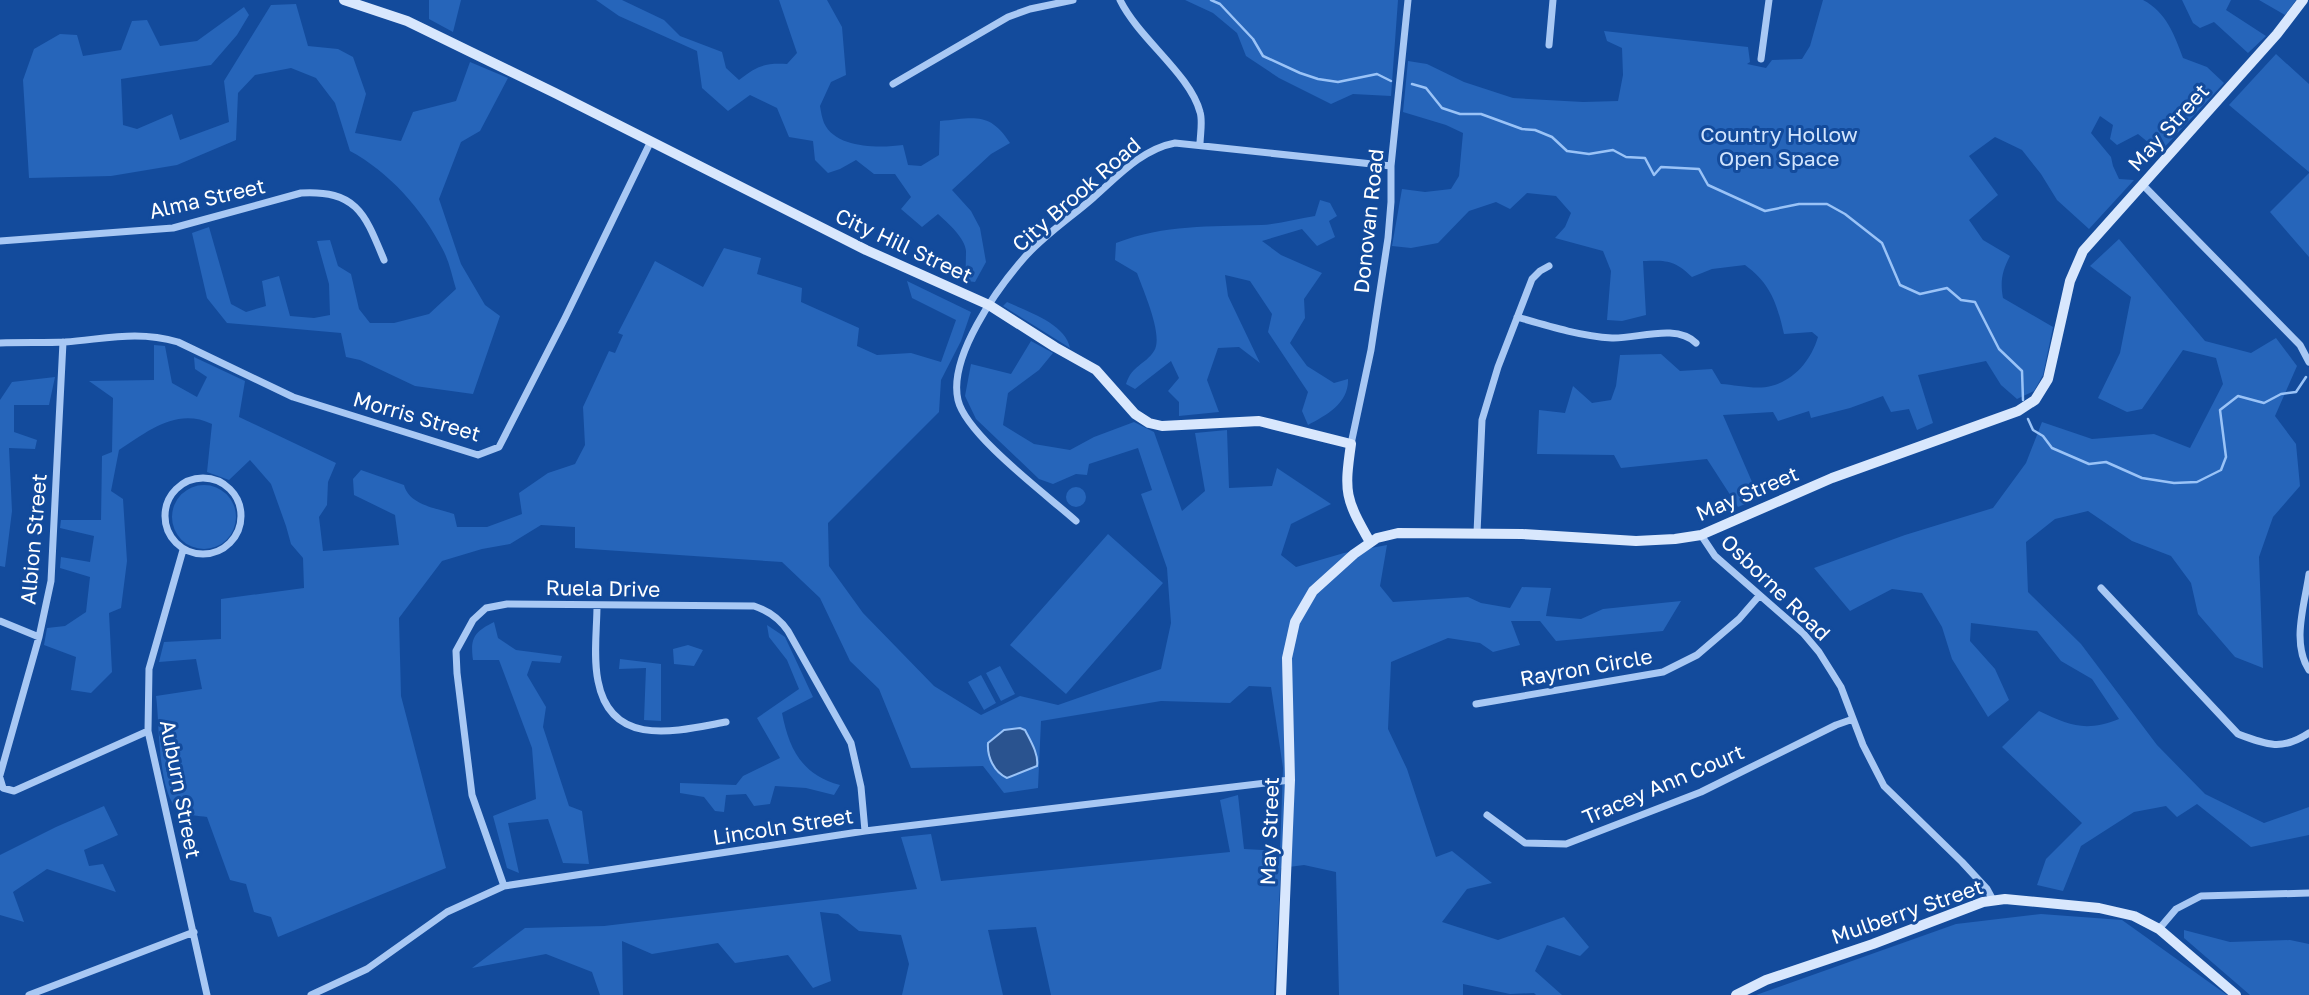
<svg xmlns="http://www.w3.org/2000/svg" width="2309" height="995" font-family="'Golos Text',sans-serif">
	<rect width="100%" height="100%" fill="#134b9c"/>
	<path fill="#2665ba" d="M429,0H461L453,32L429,19Z
		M596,0H622L664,20L680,36L722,52L726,68L739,80C757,66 763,63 787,64L797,53L779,0H827L842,27L846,75L831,82L820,106C821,112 822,118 824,123C836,149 880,148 903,145L908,165L921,166L939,155L940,121C973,118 990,111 1010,143L991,154L952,190L971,211L980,228L986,262L975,282L967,281C965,270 966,262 966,251C965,238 948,223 938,214L922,227L901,209L911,197L895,174H874L856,160L840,169L828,173L815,160L813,141L789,137L777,108L750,95L728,111L702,88L697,51L619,16Z
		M1185,0H1398L1391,96L1353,94L1331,104L1279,78L1246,56L1237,33L1213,13Z
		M1823,0H2143C2166,12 2174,34 2183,58L2207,67L2224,83L2160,152L2138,134L2117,145L2110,139L2113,125L2100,116L2091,133L2111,157L2113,166L2119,179L2134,180L2089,229L2057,200L2041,174L2022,150L1995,137L1969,156L1998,195L1969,220L1983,240L2010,256C2002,271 2000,282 2003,298L2053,327L2043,375L2034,391L2017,399L2001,385L1986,361L1918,375L1933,423L1917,430L1909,409L1891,412L1883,396L1850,408L1811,418L1809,411L1778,421L1773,412L1723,415L1759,498L1738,507L1707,459L1621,468L1614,455L1537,454L1539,410L1565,413L1573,386L1592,403L1611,400L1616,386L1620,355L1661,354L1680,371L1712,369L1721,384C1736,385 1757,390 1771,386C1795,380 1811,360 1818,337L1812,332L1784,334C1777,304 1771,284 1745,265L1712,269L1692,277C1675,260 1666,260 1643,261L1646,315L1622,321L1607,320L1611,271L1603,251L1555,238L1565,227L1571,213L1556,196L1527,193L1510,209L1496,202L1469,211L1438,243L1411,248L1392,246L1402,189L1425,192L1451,189L1459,176L1463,133L1446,125L1403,112L1408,61L1427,64L1464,82L1513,98L1583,102L1618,101L1623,75L1622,48L1607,41L1604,31L1748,47L1750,62L1747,64L1766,68L1772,60L1802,59L1810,46Z
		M2182,0H2231L2226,10L2266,36L2248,53L2214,22L2200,28L2193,23Z
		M2259,0H2296L2285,15Z
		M296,4L308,46L338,49L353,57L366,94L355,133L401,141L413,112L456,101L470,62L508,78L480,131L461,142L439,199L461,264L485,305L500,316L473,394L415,386L360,360L346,357L341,333L227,323L207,298L192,233L209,227L231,304L246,312L266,306L262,281L279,276L290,316L314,318L330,315L329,284L317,241L330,240L338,266L351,274L359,309L370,323H394L429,314L456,289C452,276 449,260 442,248C422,209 389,172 350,151L335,103L316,78L291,68L255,75L238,93L236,140L177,165L111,176L29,178L23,80L34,49L60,34L77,35L83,56L121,50L132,21L147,20L160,46L197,41L244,7L249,15L237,35L211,65L121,79L123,125L137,129L172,114L180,140L229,122L224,81L271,5Z
		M2276,54L2309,84V172L2229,105Z
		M2309,173V257L2270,212Z
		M1320,200L1330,203L1337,216L1329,221L1335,237L1317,246L1302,229L1262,241L1281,255L1322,273L1304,299L1305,318L1290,343L1307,366L1334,383L1348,379C1349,403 1327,415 1308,425L1302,411L1308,392L1268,332L1272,314L1250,281L1225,275L1228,296L1260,363L1239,347L1218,348L1207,380L1219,412L1179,416V402L1168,391L1179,378L1171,361L1135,389L1126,384C1132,365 1145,365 1154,351C1164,336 1143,290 1137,273L1115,260L1116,243C1166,224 1209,227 1261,225C1279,224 1297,219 1315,216Z
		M2119,239L2205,341L2251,353L2276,338L2297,366L2275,416L2296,444L2300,486L2273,517L2259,557L2263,668L2235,657L2198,614L2191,583L2171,556L2132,541L2088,511L2055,519L2026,542L2028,592L2081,644L2157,745L2205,794L2264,823L2309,807V835L2251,847L2197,804L2177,817L2166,806L2134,812L2081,846L2063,891L2037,885L2046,859L2082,823L2002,747L2039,711C2070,726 2086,732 2119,719L2092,679L2061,661L2037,631L1971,623L1970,641L1995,669L2009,700L1988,717L1952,659L1942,627L1922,593L1892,589L1850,611L1814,568L1905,535L1993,508L2026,463L2042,422L2092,439L2154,434L2190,448L2223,384L2216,358L2183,350L2142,409L2127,412L2098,398L2120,353L2131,297L2090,266Z
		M724,248L761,258L757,274L802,288L801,302L859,328L857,346L877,355L911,353L941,362L956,320L912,298L907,281L971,312L961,341L941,380L939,412L828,523L829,566L863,613L934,686L981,715L1020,696L1058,705L1161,669L1171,623L1167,568L1141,494L1152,490L1138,448L1089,464L1087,475L1076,474L1053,484L1039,479L976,419L965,396L971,364L1011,374L1031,341L1053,353L1039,370L1008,393L1003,425L1034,444L1070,450L1094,437L1134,422L1154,432L1182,511L1205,491L1195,433L1227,430L1229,488L1272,486L1277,468L1331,504L1291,524L1281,555L1296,567L1344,553L1387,545L1380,586L1393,602L1468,597L1481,603L1510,608L1522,587L1551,588L1546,616L1581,619L1603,609L1681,601L1663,631L1556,641L1540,621H1511L1520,645L1493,652L1480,643L1448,638L1391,662L1388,729L1407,769L1436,857L1452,851L1492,883L1467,889L1442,922L1498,940L1564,917L1589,947L1580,956L1547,945L1535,971L1562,995H1536L1534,993L1510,994L1463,984V995H1339L1336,872L1304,865L1281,868L1274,995H1051L1036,927L988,930L1003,995H902L909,964L901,935L859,931L838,914L820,912L831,981L813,988L788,955L735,963L718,943L652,954L622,941L623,995H600L592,972L546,954L472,968L525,928L604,926L917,889L901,837L931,834L941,881L1230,852L1220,800L1238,795L1244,849L1280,851L1283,768L1271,687L1249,686L1230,703L1161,701L1041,721L1038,788L1004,793L983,766L911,768L879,689L850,661L820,598L782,562L575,548V527L541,525L510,544L482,549L442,561L399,618L401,696L446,868L278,937L271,917L254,912L246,884L230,880L207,817C199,816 187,815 180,811C157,796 160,723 156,696L202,689L196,659L159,662L164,642L221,639V599L304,588L303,558L291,544L286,526L271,484L250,460L229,480L207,472L212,424C177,407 148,431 119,450L111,491L123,499L127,561L121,608L109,613L112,672L91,693L71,690L76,657L44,645L47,628L65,626L86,612L90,577L60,568L61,557L90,562L94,536L60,528L61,520H101L102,456L112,452L113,398L89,381L154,380V345L165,346L172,383L197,397L207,377L195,369L194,357L245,381L239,417L336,463L328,482L327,505L319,517L323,551L399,545L395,515L354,495L353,479L361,470L404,485C409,505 436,508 454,514L457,527H487L522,514L519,493L548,473L575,464L585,445L583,407L609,351L615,353L623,335L618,333L655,261L703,287Z
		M1007,302C1027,311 1066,324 1070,348L1003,306Z
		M55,377L49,405H14V432L37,440L35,449L9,448L12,511L5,567L0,566V400L12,382Z
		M172 517a32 32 0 1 1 64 0a32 32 0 1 1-64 0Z
		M1066 497a10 10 0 1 1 20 0a10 10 0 1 1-20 0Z
		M1108,534L1163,583L1066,694L1010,645Z
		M494,622L498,638L516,650L562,656L560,663L532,661L527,675L546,707L543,727L569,806L582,811L589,864L563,863L548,819L508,823L519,873L507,868L493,816L536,799L532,748L499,660H473C470,638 474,632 494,622Z
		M767,625L785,637L813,697L782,713C789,749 802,775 840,785L834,795L806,788L775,786L770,804L754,806L746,794L726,795L724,812L715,811L704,797L680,793V783L736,785L743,776L780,758L757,718L799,689L787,660L769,637Z
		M688,645L703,650L694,666L674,664L673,649Z
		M620,659L661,664V721L644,720L646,668L619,669Z
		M1000,666L1015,694L1001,701L986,673Z
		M981,675L996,703L984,710L968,682Z
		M104,806L118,835L84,850L89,866L103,864L116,892L47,869L13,892L24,922L0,915V855L56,827Z
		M2041,914L2122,920L2227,995H1756L1956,924Z
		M2184,930L2230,942L2290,940L2309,944V995H2250L2184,938Z"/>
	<path fill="#2a538f" stroke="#9ac3f7" stroke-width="2" d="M1020,728L1025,730C1030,740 1039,754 1037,766L1007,778C994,772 987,757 988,743L1004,730Z"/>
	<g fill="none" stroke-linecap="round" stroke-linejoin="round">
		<path stroke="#9ac3f7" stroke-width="2.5" d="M1211,0L1220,4L1253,39L1263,56L1300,73L1318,79L1338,82L1377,74L1391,81
			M1412,84L1426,88L1442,108L1460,114H1481L1522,129L1535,130L1552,137L1567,151L1589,154L1613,150L1626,157L1645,158L1654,175L1661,167L1699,169L1708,185L1765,211L1799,204H1827L1845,214L1882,243L1900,285L1920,294L1947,288L1961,300L1975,302L1999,349L2022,371L2023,400
			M2028,419L2033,430L2043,436L2052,448L2089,464L2106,462L2142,478L2174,483L2197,482L2221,470L2226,457L2220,410L2238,396L2264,403L2281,394L2296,392L2306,377"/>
		<path stroke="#a8c8f4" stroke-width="7" d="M1120,0C1139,39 1190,74 1200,112C1203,121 1200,135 1200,145
			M1549,45L1553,0
			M1761,59L1769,0
			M893,84L1008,17L1030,9L1073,0
			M2142,184L2300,345L2309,362
			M0,241L173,228L301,193C357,190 365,214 384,260
			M1517,317C1548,326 1580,336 1612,338C1637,339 1676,323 1696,343
			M0,343C22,342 44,343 65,342C106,339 137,330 178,342L293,397L478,455L499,447L565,318L650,143
			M1351,444L1371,350L1388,238L1391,202V166L1408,0
			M165 516a38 38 0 1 1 76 0a38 38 0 1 1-76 0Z
			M1076,521C1047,495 966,435 958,400C948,357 997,289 1024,258C1043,236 1070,218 1093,198C1117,177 1142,149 1175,143L1391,166
			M1477,533L1482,420L1498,367L1532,279L1540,271L1549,266
			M1701,535L1715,556L1803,633L1819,652L1841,687L1863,745L1884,786L1962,862L1987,889L1993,900
			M183,550L149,669L148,731L207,995
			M2309,574C2305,603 2291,643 2309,670
			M2101,588L2238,734C2267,745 2282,751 2309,733
			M597,605C597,629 593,657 598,681C611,749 677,731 726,722
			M0,621L39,637
			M1476,704L1663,672L1697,655L1739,619L1759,596
			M0,775L39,637L51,581L63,342
			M0,778L3,788L14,791L148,731
			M1487,815L1525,843L1566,844L1701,792L1836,725L1853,719
			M504,886L472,795L457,673L456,651L473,620L486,608L507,604L754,606C769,611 779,618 788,631L851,743L861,787L865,831
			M2159,929L2176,909L2201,896L2309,893
			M29,995L194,932
			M311,995L367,969L447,912L504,886L865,831L1290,780"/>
		<path stroke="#d8e7fd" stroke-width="10" d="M344,0L407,21L555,93L866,250L989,305L1055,347L1096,370L1135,414L1149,423L1162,426L1259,421L1351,444C1344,493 1345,498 1370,542
			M1281,995L1290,780L1287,658L1295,622L1313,591L1354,554L1377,538L1398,533L1522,534L1636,541L1675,539L1701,535L1832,478L2018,411L2035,400L2048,379L2070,281L2083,251L2277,34L2303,0
			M1736,995L1766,980L1873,944L1983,902L2005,899L2099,908L2134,916L2159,929L2236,995"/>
	</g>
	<g text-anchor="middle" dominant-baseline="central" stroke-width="6" stroke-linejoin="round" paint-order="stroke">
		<g font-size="21" fill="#fff" stroke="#134b9c">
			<text transform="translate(2168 127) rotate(-48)">May Street</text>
			<text transform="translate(1076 194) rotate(-41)">City Brook Road</text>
			<text transform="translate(207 198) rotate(-13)">Alma Street</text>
			<text transform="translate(1368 221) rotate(-84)">Donovan Road</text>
			<text transform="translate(904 245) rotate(25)">City Hill Street</text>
			<text transform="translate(417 416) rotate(16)">Morris Street</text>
			<text transform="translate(1747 493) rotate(-23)">May Street</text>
			<text transform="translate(33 539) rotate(-85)">Albion Street</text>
			<text transform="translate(1776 587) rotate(44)">Osborne Road</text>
			<text transform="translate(603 588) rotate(1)">Ruela Drive</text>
			<text transform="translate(1586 667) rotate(-10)">Rayron Circle</text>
			<text transform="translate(1663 784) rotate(-23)">Tracey Ann Court</text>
			<text transform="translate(181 789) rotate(79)">Auburn Street</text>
			<text transform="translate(783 826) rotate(-9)">Lincoln Street</text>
			<text transform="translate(1269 831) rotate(-88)">May Street</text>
			<text transform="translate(1907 911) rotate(-19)">Mulberry Street</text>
		</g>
		<g font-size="21" fill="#d1e4fd" stroke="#134b9c">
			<text x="1779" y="134">Country Hollow<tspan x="1779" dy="24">Open Space</tspan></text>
		</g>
	</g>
</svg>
